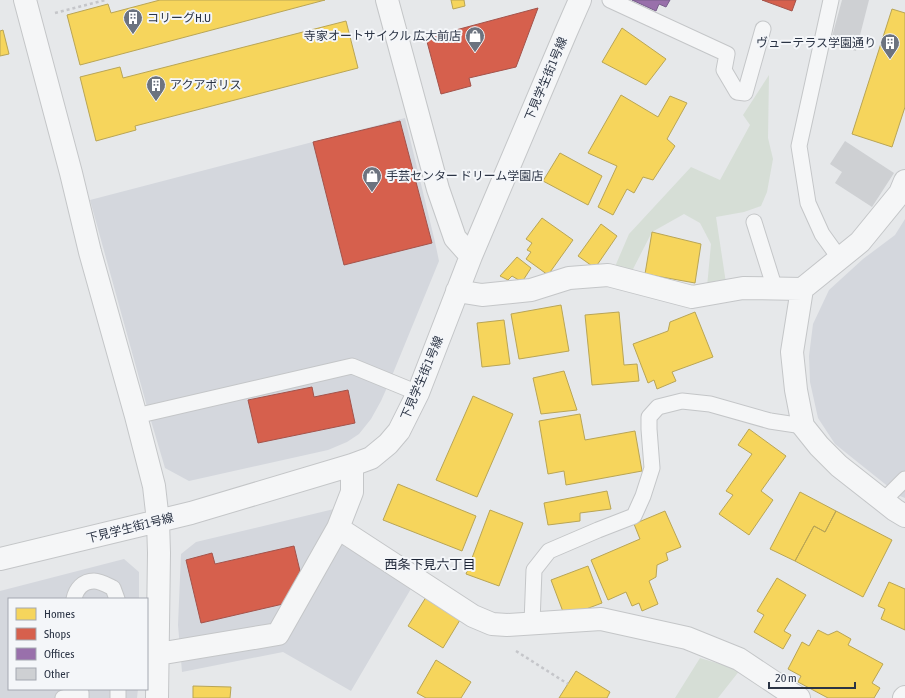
<svg xmlns="http://www.w3.org/2000/svg" width="905" height="698" font-family="'Asap Condensed','Noto Sans JP',sans-serif">
	<rect width="100%" height="100%" fill="#e6e8ea"/>
	<path fill="#d4d7dd" d="M405,118L435,242L439,261L389,383L381,401L371,419L359,434L347,442L328,450L189,481L165,468L149,414L90,200Z
		M905,219V498L900,496L835,444L818,418L810,382L809,356L813,324L829,290L863,259L895,235Z
		M334,509L344,546L412,587L351,691L283,652L182,672L178,625L181,554L196,542Z
		M124,559L139,572V599H9V689H138L137,698H0V591Z"/>
	<path fill="#d6ded6" d="M769,75L768,138L773,159L767,192L761,206L744,212L716,217L726,283L707,287L711,244L700,223L684,214L652,232L631,273L614,269L629,234L691,167L720,180L750,125L743,115Z
		M700,658L740,670L718,698H675Z"/>
	<path fill="#f6d55c" stroke="#b9a555" d="M160,0H325L80,65L67,15L108,4L111,13Z
		M451,0H464L465,6L453,9Z
		M892,9L905,13V107L892,147L852,134Z
		M346,21L358,68L135,126L136,130L96,141L80,77L120,67L123,78Z
		M622,28L666,59L646,85L602,62Z
		M3,30L9,54L0,56V31Z
		M621,95L658,117L670,96L687,103L667,139L675,146L653,180L643,177L634,193L627,189L613,215L598,207L617,166L588,153Z
		M560,153L602,176L588,205L543,181Z
		M542,218L573,240L548,275L526,259L531,252L527,250L532,243L526,239Z
		M601,224L617,236L595,268L578,256Z
		M652,232L701,244L695,283L645,274Z
		M517,257L531,268L522,282L512,276L508,280L500,276Z
		M561,305L569,351L519,359L511,314Z
		M619,312L624,365L637,364L639,381L592,385L585,315Z
		M695,312L713,357L672,372L676,381L657,389L654,380L648,383L633,344L668,331L670,322Z
		M504,320L510,364L482,367L477,323Z
		M564,371L577,410L541,414L533,378Z
		M473,396L513,414L477,497L436,480Z
		M580,414L585,440L635,431L642,471L566,485L564,471L548,474L539,421Z
		M749,429L786,456L761,491L773,500L749,535L719,514L733,495L726,491L752,454L738,445Z
		M398,484L476,516L462,551L383,520Z
		M607,491L611,509L580,513V521L548,525L544,503Z
		M800,492L836,511L825,532L814,526L795,561L770,549Z
		M490,510L523,523L499,586L466,574Z
		M665,511L681,547L666,553L668,560L657,565L656,577L649,581L658,604L642,611L639,603L632,606L626,592L608,600L591,560L640,539L634,524Z
		M836,511L892,540L863,597L795,561L814,526L825,532Z
		M588,566L602,603L565,617L551,580Z
		M777,578L806,595L784,631L791,635L783,649L754,632L764,615L757,611Z
		M889,582L905,589V630L881,619L885,609L878,606Z
		M428,594L463,615L443,648L408,626Z
		M818,630L828,635L837,631L851,639L848,645L883,664L872,683L880,688L874,698H828L798,682L801,676L788,669L802,642L809,646Z
		M436,660L471,682L461,698H426L417,693Z
		M576,671L610,692L607,698H559Z
		M193,686L231,687L230,698H193Z"/>
	<path fill="#d6604d" stroke="#a3534b" d="M762,0H796L792,11Z
		M538,8L516,67L469,78L471,86L441,94L426,38Z
		M400,121L432,243L344,265L313,142Z
		M312,387L314,397L348,390L355,423L258,443L248,400Z
		M294,546L300,571L283,604L201,623L186,560L212,553L215,564Z"/>
	<path fill="#9970ab" stroke="#785e8c" d="M632,0H670L666,7L659,4L656,11Z"/>
	<path fill="#ced0d3" d="M842,0H869L856,51L830,44Z
		M845,141L894,173L872,207L835,183L842,172L830,164Z"/>
	<g fill="none" stroke-linecap="round" stroke-linejoin="round">
		<g stroke="#c4c6c8" stroke-width="17">
			<path id="lane" d="M610,0L727,54L724,70L737,92L745,93L763,29
				M831,0L799,146L808,203L822,234L840,259
				M754,222L775,289
				M136,416L352,366L418,393
				M883,501L905,479
				M74,599C76,589 83,581 94,581C100,581 107,585 113,588L117,599
				M532,623L534,570L549,551L598,530L634,516L643,496L652,468L649,429V417L658,407L682,401L710,404L770,421L803,426
				M118,689V698
				M63,698L81,693V698"/>
		</g>
		<g stroke="#c4c6c8" stroke-width="24">
			<path id="street" d="M25,0L71,173L90,252L136,416L154,486L158,521L159,553L157,698
				M387,0L438,189L455,238L471,256
				M802,289L792,352L796,390L803,426L819,446L839,466L895,510L905,516
				M457,291L482,295L531,290L569,278L608,275L692,297L743,288L802,289L860,242L900,193L905,181
				M352,465V492L338,528L473,616L492,624L507,625L601,619L687,638L739,659L787,691L799,698
				M0,559L191,513L352,465L371,458L388,444L399,431L418,393L471,256L566,32L580,0
				M158,654L278,634L338,528
				M904,698L905,697"/>
		</g>
		<path stroke="#c5c6ca" stroke-width="2.5" stroke-dasharray="3 3" stroke-linecap="butt" d="M55,13L105,0
			M516,651L568,684"/>
		<use href="#lane" stroke="#f5f6f7" stroke-width="15"/>
		<use href="#street" stroke="#f5f6f7" stroke-width="22"/>
	</g>
	<defs>
		<g id="building-pin" transform="scale(1)"><path d="M0 17L-7.5 6A9.5 9.5 0 1 1 7.5 6Z" fill="#6c737f" stroke="#f4f6f9"/><path d="M-4-6H4V6H1V3H-1V6H-4ZM-2.5-4.3h1.7v1.8h-1.7ZM.8-4.3h1.7v1.8H.8ZM-2.5-1h1.7V.8h-1.7ZM.8-1h1.7V.8H.8Z" fill="#fff"/></g>
		<g id="shop-pin" transform="scale(1)"><path d="M0 17L-7.5 6A9.5 9.5 0 1 1 7.5 6Z" fill="#6c737f" stroke="#f4f6f9"/><path d="M-5-2.5h2.3a2.7 3.5 0 0 1 5.4 0H5L5.5 6h-11ZM-1.5-2.5h3a1.5 2.3 0 0 0-3 0Z" fill="#fff"/></g>
	</defs>
	<g fill-rule="evenodd">
		<use href="#building-pin" x="133" y="18"/>
		<use href="#shop-pin" x="475" y="36"/>
		<use href="#building-pin" x="890" y="43"/>
		<use href="#building-pin" x="156" y="85"/>
		<use href="#shop-pin" x="372" y="176"/>
	</g>
	<g text-anchor="middle" dominant-baseline="central" stroke-width="4" stroke-linejoin="round" paint-order="stroke">
		<g font-size="12" fill="#2b3445" stroke="#f4f6f9" text-anchor="start">
			<text x="147" y="18">コリーグH.U</text>
			<text x="461" y="36" text-anchor="end">寺家オートサイクル 広大前店</text>
			<text x="876" y="43" text-anchor="end">ヴューテラス学園通り</text>
			<text x="170" y="85">アクアポリス</text>
			<text x="386" y="176">手芸センター ドリーム学園店</text>
		</g>
		<g font-size="12" fill="#2b3445" stroke="#f4f6f9">
			<text transform="translate(546 79) rotate(-67)">下見学生街1号線</text>
			<text transform="translate(422 378) rotate(-67)">下見学生街1号線</text>
			<text transform="translate(130 528) rotate(-14)">下見学生街1号線</text>
		</g>
		<g font-size="13" fill="#1d2536" stroke="#f4f6f9">
			<text x="430" y="564">西条下見六丁目</text>
		</g>
	</g>
	<rect x="8" y="598" width="140" height="92" fill="#f4f6f9" stroke="#a4a8b1"/>
	<rect x="16" y="608" width="20" height="12" fill="#f6d55c" stroke="#a4a8b1"/>
	<text x="44" y="618" font-size="12" fill="#2b3445">Homes</text>
	<rect x="16" y="628" width="20" height="12" fill="#d6604d" stroke="#a4a8b1"/>
	<text x="44" y="638" font-size="12" fill="#2b3445">Shops</text>
	<rect x="16" y="648" width="20" height="12" fill="#9970ab" stroke="#a4a8b1"/>
	<text x="44" y="658" font-size="12" fill="#2b3445">Offices</text>
	<rect x="16" y="668" width="20" height="12" fill="#ced0d3" stroke="#a4a8b1"/>
	<text x="44" y="678" font-size="12" fill="#2b3445">Other</text>
	<path d="M769 682v6h86v-6" fill="none" stroke="#2b3445" stroke-width="2"/>
	<text x="775" y="682" font-size="12" fill="#2b3445" stroke="#f4f6f9" stroke-width="3" paint-order="stroke">20 m</text>
</svg>
